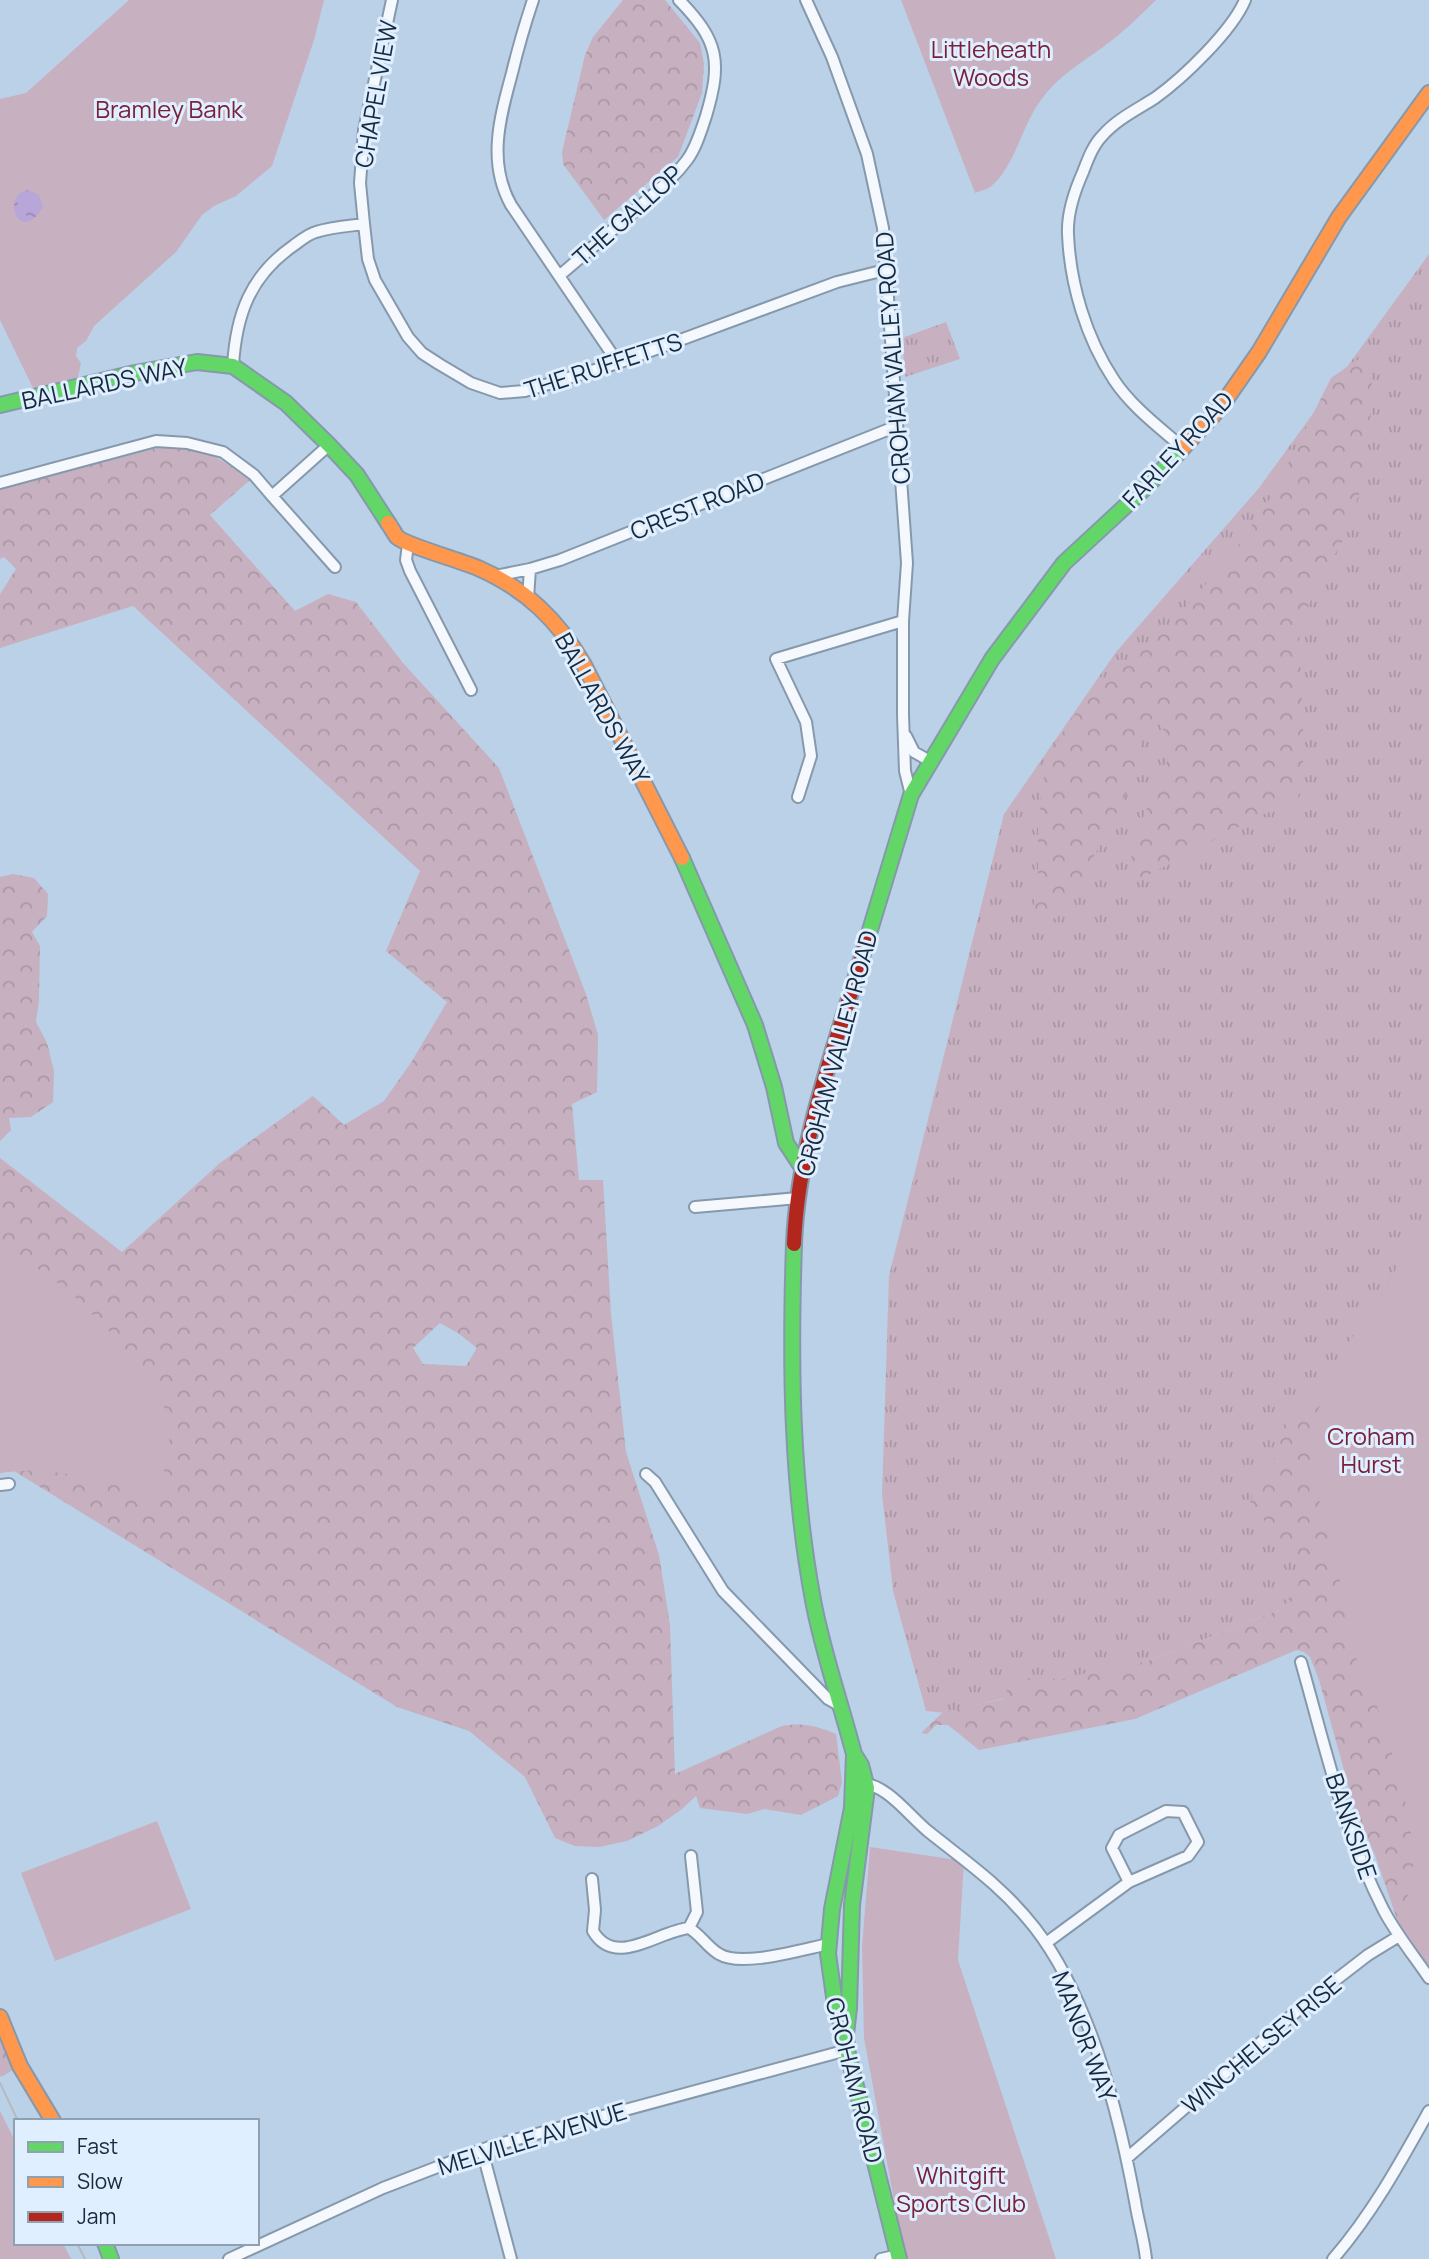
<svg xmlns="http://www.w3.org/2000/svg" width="1429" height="2259" font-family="Manrope,sans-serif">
	<defs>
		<pattern id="grass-tufts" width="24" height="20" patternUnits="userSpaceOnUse" patternTransform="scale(1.75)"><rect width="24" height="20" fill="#c7b0bf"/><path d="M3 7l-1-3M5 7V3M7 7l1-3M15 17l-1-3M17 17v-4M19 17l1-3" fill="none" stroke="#aa97a5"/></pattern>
		<pattern id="forest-crowns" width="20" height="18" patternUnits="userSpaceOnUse" patternTransform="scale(1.75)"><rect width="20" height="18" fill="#c7b0bf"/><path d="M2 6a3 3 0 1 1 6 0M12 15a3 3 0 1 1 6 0" fill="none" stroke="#aa97a5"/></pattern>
		<pattern id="water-ripples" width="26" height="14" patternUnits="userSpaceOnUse" patternTransform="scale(1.75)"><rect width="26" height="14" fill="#b7a6d7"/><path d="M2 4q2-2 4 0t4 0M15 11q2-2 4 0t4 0" fill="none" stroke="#9487b0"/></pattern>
	</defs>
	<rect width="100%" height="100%" fill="#bbd1e8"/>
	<path fill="url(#grass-tufts)" d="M1429,254V1222L1344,1350L1313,1422L1321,1511L1333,1551L1316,1596L1145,1662L946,1713L926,1711L893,1591L882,1494L889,1276L1004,814L1116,652L1259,488Z
		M946,322L960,359L905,377L902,338Z"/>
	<path fill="url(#forest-crowns)" fill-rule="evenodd" d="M623,0H665L700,43L704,64L702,93L678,157L604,220L563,164L562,152L585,55L593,37Z
		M1357,360L1368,364L1373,390L1364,480L1342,542L1316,588L1299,629L1304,751L1300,796L1288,806L1261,815L1135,882L1131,854L1140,825L1168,759L1169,737L1158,722L1146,730L1139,751L1137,773L1090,864L1081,892L1059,916L1036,927L1034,903L1038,882V825L1045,768L1068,722L1107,678L1171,623L1231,556L1273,494L1331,378Z
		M157,448C202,448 214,453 250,480L210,515L295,611L328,594L356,602L403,663L499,768L586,994L598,1035L597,1092L572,1104L579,1180H603L611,1314L626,1452L659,1555L670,1625L675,1774L782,1726C803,1722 817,1726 836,1734L842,1782L838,1796L801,1815L764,1809L747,1814L700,1808L696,1796L682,1809L658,1826L627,1841L599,1847L575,1846L555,1838L525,1777L469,1731L397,1707L14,1471L0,1473V1158L122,1252L220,1163L313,1096L344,1125L384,1101L412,1061L447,1002L386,951L420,871L133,606L0,648V594L16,569L4,557L0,559V489ZM440,1323L458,1333L477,1348L466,1366L423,1364L413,1348Z
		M13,874L34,878L48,894L47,916L32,932L40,946L39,1001L36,1022L47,1043L54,1071L53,1102L31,1117L9,1118L11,1130L0,1141V877Z
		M1429,1220V1973L1401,1931L1375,1855L1354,1806L1319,1680L1310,1657L1304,1652L1297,1650L1287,1654L1135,1719L979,1750L948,1725H936L927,1734L921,1733L942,1713L1003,1699L1009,1685L1026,1678L1064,1679L1108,1667L1145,1662L1280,1610L1297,1591L1303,1561L1295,1553L1288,1539L1274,1545L1259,1544L1258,1536L1265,1523L1263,1517L1253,1516L1249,1509C1253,1488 1257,1481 1274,1467C1273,1431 1302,1407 1327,1386V1390L1344,1350L1394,1273L1402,1255Z
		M0,2038L13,2070L1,2077L0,2075Z"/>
	<path fill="#c7b0bf" d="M129,0H324L314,40L272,166L236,196L214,206L202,215L176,252L94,326L86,341L77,348L76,356L81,363L78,377L33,388L0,320V99L26,93Z
		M901,0H1156C1139,17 1122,33 1103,47C1081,63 1057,77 1041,100C1022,125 1014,169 990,187C986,190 979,191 975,193Z
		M1429,1220V1973L1401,1931L1415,1856L1402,1784L1371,1688L1356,1658L1346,1628L1347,1605L1340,1590V1577L1332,1558L1333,1551L1321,1511L1311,1449L1313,1422L1344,1350L1394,1273L1402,1255Z
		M0,1242L69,1291L117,1339L173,1420L159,1498C107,1483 55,1464 0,1473Z
		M157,1821L191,1909L55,1961L21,1873Z
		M870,1847L964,1861L958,1960L1056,2259H905L864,2038L862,1947Z
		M0,2111L16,2143V2243H63L71,2259H0Z"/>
	<path fill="url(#water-ripples)" d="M28,190L39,195L43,207C19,247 0,195 28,190Z"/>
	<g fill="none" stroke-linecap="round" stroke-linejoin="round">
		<g stroke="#8699ac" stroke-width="14">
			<path id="street" d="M533,0C525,24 518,48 512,73C500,117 487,162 511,205L618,363
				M806,0L832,57L867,154L883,228L907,563L903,621V715L905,771L911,795
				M364,224L368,259L375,280L408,337L422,353L439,364L471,383L500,393L525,391L618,363L837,282L885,270
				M559,276C587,252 614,229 641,205C657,191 674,178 687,160C696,148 701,131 706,116C722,62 719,41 679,0
				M233,366C236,315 250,276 293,246C300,241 308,234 316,232C331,227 348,226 364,224L360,183L364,130L392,0
				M1182,447C1159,427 1131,406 1114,380C1086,338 1070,284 1068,234C1067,214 1075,190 1083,172C1088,159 1093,145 1103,135C1117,119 1138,109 1155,98C1183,78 1232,31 1245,0
				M0,483L156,441L187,443L223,452L254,475L272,496L329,445
				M272,496L335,567
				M408,544L406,560L410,571L471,690
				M495,576L530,569L560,560L897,426
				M528,598L530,569
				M906,736L914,752L930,761
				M798,797L811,756L806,722L776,659L903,621
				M695,1207L798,1198
				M646,1474L655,1482L723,1591L828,1699L842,1707
				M0,1485L9,1484
				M1301,1662C1325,1746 1344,1833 1384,1911C1397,1935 1414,1956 1429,1978
				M861,1783C888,1785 908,1815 929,1832C969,1864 1002,1886 1035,1928C1090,1999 1119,2114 1135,2201C1138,2221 1144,2239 1146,2259
				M592,1879L595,1910L593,1931C615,1969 658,1931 689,1928C701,1935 708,1948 719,1954C742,1968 803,1949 829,1944
				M689,1928L697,1912L691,1856
				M1046,1943L1129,1882L1112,1848L1119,1835L1166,1811L1183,1812L1198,1842L1188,1856L1129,1882
				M482,2150L511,2259
				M1127,2158L1311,1999L1368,1955L1399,1936
				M229,2259L383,2188L492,2146L847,2050
				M881,2259L899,2255
				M1333,2259C1372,2214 1400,2163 1429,2111"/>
		</g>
		<g stroke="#8699ac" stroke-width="18">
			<path id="fast" d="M0,405L135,373L197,362L233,366L286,403L329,445L357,475L388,523
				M682,858L755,1025L774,1087L786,1143L803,1169
				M867,940L911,795L992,659L1064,563L1145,488L1182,449
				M794,1244C790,1363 791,1482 813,1600C822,1650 841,1704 854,1754L861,1765L867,1788L852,1905L849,2008L846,2034
				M854,1754L852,1808L832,1909L828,1954L836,2011L846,2034L847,2050L899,2259
				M105,2243L111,2259"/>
		</g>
		<g stroke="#8699ac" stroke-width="18">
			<path id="slow" d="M1182,449L1220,408L1259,352L1339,217L1429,93
				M388,523C391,527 394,533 397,537C405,545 462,561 478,568C526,589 558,620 584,665L682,858
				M0,2017L20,2066L53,2121"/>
		</g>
		<g stroke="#8699ac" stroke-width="18">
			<path id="jam" d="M794,1244C798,1140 838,1039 867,940"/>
		</g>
		<use href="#street" stroke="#f5f8fc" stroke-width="10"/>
		<use href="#fast" stroke="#63d668" stroke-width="14"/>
		<use href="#slow" stroke="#ff974d" stroke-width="14"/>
		<use href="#jam" stroke="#b3261e" stroke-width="14"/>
		<path stroke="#b4bac0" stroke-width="2" d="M0,2083L18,2121
			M77,2243L85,2259"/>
	</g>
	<g text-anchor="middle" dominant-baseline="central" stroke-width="6" stroke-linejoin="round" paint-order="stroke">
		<g font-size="24" fill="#782138" stroke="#e0efff">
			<text x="991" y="48">Littleheath<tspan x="991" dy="28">Woods</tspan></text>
			<text x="169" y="108">Bramley Bank</text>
			<text x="1371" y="1435">Croham<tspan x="1371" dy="28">Hurst</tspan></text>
			<text x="961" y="2174">Whitgift<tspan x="961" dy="28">Sports Club</tspan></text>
		</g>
		<g font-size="24" fill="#16293d" stroke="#e0efff">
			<text transform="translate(375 94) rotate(-80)">CHAPEL VIEW</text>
			<text transform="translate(627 215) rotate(-42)">THE GALLOP</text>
			<text transform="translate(892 358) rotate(-94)">CROHAM VALLEY ROAD</text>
			<text transform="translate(603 365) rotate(-18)">THE RUFFETTS</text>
			<text transform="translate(104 383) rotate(-12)">BALLARDS WAY</text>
			<text transform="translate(1177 449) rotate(-47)">FARLEY ROAD</text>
			<text transform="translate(697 505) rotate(-22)">CREST ROAD</text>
			<text transform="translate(603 708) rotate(61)">BALLARDS WAY</text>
			<text transform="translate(836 1053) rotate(-75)">CROHAM VALLEY ROAD</text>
			<text transform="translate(1352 1826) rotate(71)">BANKSIDE</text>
			<text transform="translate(1085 2036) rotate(69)">MANOR WAY</text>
			<text transform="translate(1261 2044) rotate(-40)">WINCHELSEY RISE</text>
			<text transform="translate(855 2080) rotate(76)">CROHAM ROAD</text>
			<text transform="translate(532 2138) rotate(-17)">MELVILLE AVENUE</text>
		</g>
	</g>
	<rect x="14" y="2119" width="245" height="126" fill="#e0efff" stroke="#8fa0b1" stroke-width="2"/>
	<rect x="28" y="2142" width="35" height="10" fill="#63d668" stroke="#8fa0b1" stroke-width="2"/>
	<text x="77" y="2154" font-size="21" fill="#16293d">Fast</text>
	<rect x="28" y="2177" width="35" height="10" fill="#ff974d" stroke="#8fa0b1" stroke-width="2"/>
	<text x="77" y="2189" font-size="21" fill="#16293d">Slow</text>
	<rect x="28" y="2212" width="35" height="10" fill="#b3261e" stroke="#8fa0b1" stroke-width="2"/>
	<text x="77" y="2224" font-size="21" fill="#16293d">Jam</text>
</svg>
